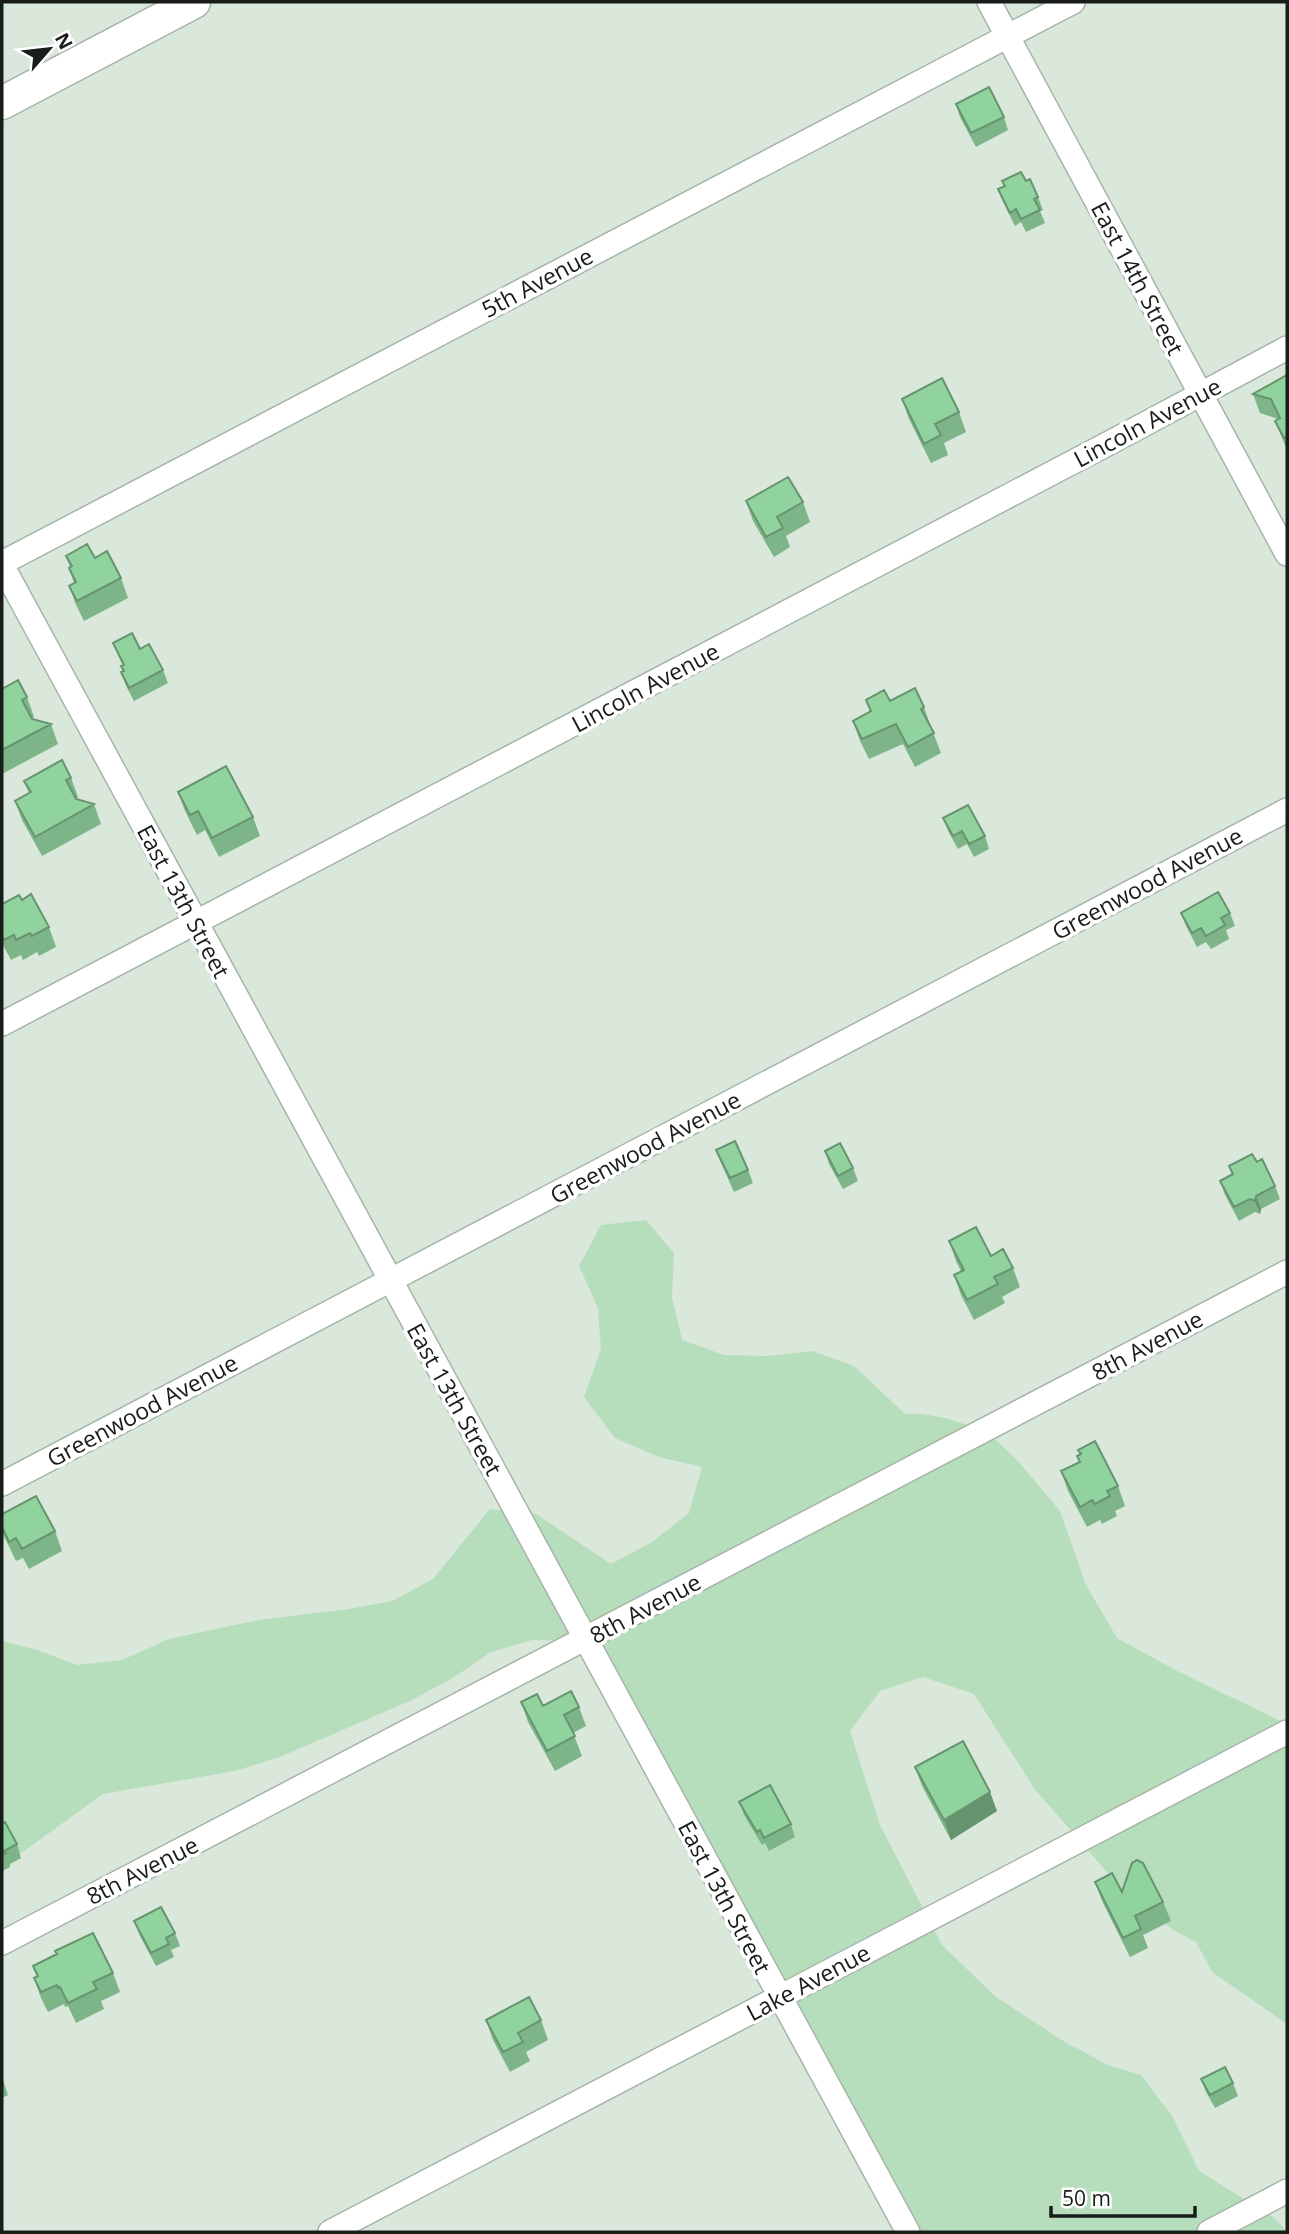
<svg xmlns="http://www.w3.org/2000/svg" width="1289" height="2234" font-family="'Open Sans',sans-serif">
	<rect width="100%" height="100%" fill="#d9e8db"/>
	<path fill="#b6debd" d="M646,1220L674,1253L672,1297L682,1340L724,1355L767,1356L812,1351L854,1366L905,1414H923L949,1419L979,1429L997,1441L1018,1461L1060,1511L1086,1585L1117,1638L1177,1671L1287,1724V2024L1212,1972L1196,1942L1175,1931L1130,1899L1034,1788L974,1694L923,1677L880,1691L850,1731L880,1825L942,1945L996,1997L1065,2042L1108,2065L1141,2075L1172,2116L1199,2171L1275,2218L1287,2232H906L577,1641L532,1640L491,1652L453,1678L412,1700L280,1757L235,1771L103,1794L2,1867V1641L35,1649L77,1665L122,1660L169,1639L258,1620L349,1609L392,1601L433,1579L490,1509L536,1514L611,1564L652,1542L689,1513L702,1467L659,1457L615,1438L584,1397L601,1349L598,1308L579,1266L601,1225Z"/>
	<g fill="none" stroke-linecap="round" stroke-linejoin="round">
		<g stroke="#a7b5a9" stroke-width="26">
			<path id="street" d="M989,2L1287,554
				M2,563L1073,2
				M2,565L908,2232
				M2,1024L1113,441L1287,348
				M2,1484L1287,810
				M2,1943L1287,1272
				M330,2232L1287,1732
				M1209,2232L1287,2191"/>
		</g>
		<g stroke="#a7b5a9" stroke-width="35">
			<path id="secondary" d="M2,103L194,2"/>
		</g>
		<use href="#street" stroke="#fff" stroke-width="23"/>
		<use href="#secondary" stroke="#fff" stroke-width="32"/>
	</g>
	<path fill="#7db589" d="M956,104L1004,117L1008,130L976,147L960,117Z
		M1026,181L1038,197L1043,210L1040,211L1045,223L1026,232L1021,222L1015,226L1003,202L998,189L1004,186Z
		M1287,375V450L1275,421L1278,419L1260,413L1253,394Z
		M902,399L959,412L966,432L944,443L948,455L931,463L909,419Z
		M746,501L803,502L810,522L786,536L790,547L774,557L753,521Z
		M66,556L95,558L121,578L128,598L84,621L76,605L69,586L74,583L69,568L70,567Z
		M113,643L140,649L163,670L168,683L134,701L126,686L121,672L123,671L121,666H123Z
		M2,689L27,697L34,717L32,718L51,724L58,744L2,774Z
		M866,700L890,701L924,707L931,727L941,753L915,767L903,744L869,759L860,741L853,721L870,712Z
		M71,778L78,797L76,799L94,804L101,824L42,856L22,820L15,801L29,793L24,781Z
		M178,792L253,817L260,836L219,857L205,830L197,835L185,811Z
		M943,818L985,836L989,849L974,857L967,844L958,849L948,831Z
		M22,900L49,927L56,947L39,956L37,952L23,960L21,955L11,960L2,943V904Z
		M1181,913H1230L1235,926L1226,930L1229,939L1211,949L1206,942L1197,947L1186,926Z
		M716,1150L748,1170L753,1183L734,1192L721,1163Z
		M825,1151L853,1168L858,1181L843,1189L829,1164Z
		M1257,1162L1275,1186L1280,1199L1261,1209L1260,1214L1255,1212L1239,1221L1225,1195L1220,1181L1232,1175L1229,1166Z
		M949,1241L991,1256L1013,1268L1020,1287L1002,1297L1005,1303L974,1320L961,1295L954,1275L961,1271L956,1261Z
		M1078,1450L1118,1486L1125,1506L1115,1511L1117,1516L1102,1524L1100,1520L1087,1527L1068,1491L1061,1471L1079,1462L1077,1456L1080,1455Z
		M2,1514L55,1531L62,1551L29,1569L23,1558L16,1561L2,1532Z
		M521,1702L543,1706L579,1707L586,1726L573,1733L582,1756L555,1771L528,1722Z
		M915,1767L997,1811L951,1840L922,1786Z
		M739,1802L791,1824L795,1837L769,1851L765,1843L762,1845L744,1815Z
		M2,1824L17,1844L21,1858L10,1864V1867L2,1871Z
		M1095,1882L1122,1892L1163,1902L1171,1921L1143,1935L1148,1948L1130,1957L1102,1901Z
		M134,1921L175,1933L180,1946L171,1950L174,1957L156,1966L139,1934Z
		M33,1966L113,1973L120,1992L101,2001L104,2009L76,2023L68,2006L65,2007L64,2004L48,2012L41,1998L34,1978L37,1977Z
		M486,2020H541L548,2040L526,2052L530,2061L510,2072L493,2040Z
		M2,2077L8,2095L2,2098Z
		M1201,2079L1233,2083L1238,2096L1215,2108L1206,2092Z"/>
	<path fill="#66946f" d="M1256,1196L1261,1209L1260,1214L1255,1201Z
		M990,1792L997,1811L951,1840L944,1820Z"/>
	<path fill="#91d39f" stroke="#66946f" stroke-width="2" d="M989,87L1004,117L971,133L956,104Z
		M1021,172L1026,181L1030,179L1038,197L1034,199L1040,210L1021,219L1016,209L1010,213L998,189L1005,186L1002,181Z
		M1287,375V437L1284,438L1275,421L1280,418L1271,399L1253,394Z
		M942,378L959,412L935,424L941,435L924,444L902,399Z
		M788,477L803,502L777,517L783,528L766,537L746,501Z
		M87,544L95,558L107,551L121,578L77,601L69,586L76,582L69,568L72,566L66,556Z
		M132,633L140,649L149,644L163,670L129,688L121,672L124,671L121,666L124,665L113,643Z
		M18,680L27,697L22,700L32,719L51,724L2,750V689Z
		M915,688L924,707L921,709L934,733L908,747L896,724L862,739L853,721L871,711L866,700L884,690L890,701Z
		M62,760L71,778L66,780L76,799L94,804L35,837L15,801L31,792L24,781Z
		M226,766L253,817L212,838L198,811L190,815L178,792Z
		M968,805L985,836L969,844L962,831L953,836L943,818Z
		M1218,892L1230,913L1221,918L1225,925L1206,936L1201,928L1192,933L1181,913Z
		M31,894L49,927L32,936L30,933L16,940L14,935L4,940L2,937V904L19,895L22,900Z
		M735,1141L748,1170L730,1178L716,1150Z
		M840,1143L853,1168L838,1176L825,1151Z
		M1252,1154L1257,1162L1262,1159L1275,1186L1256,1196L1255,1201L1250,1199L1234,1207L1220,1181L1233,1174L1229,1166Z
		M976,1227L991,1256L1003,1249L1013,1268L994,1277L998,1284L967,1300L954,1275L964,1270L949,1241Z
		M1095,1441L1118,1486L1107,1491L1110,1496L1095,1504L1092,1500L1080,1507L1061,1471L1080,1462L1077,1456L1081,1454L1078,1450Z
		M36,1496L55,1531L22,1549L16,1538L9,1542L2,1527V1514Z
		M571,1691L579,1707L564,1715L575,1736L547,1751L521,1702L537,1694L543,1706Z
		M963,1741L990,1792L944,1820L915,1767Z
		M770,1785L791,1824L764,1838L760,1830L757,1832L739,1802Z
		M5,1822L17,1844L4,1851L6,1853L2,1855V1824Z
		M1137,1860L1143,1863L1163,1902L1135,1916L1141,1929L1123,1938L1095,1882L1112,1873L1122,1892L1132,1863Z
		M161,1907L175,1933L166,1938L169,1944L151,1953L134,1921Z
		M93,1933L113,1973L93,1982L97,1989L68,2003L60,1987L58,1988L57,1985L41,1992L34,1978L38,1976L33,1966L57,1954L55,1951Z
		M529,1997L541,2020L518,2033L523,2042L503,2052L486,2020Z
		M1225,2067L1233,2083L1210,2095L1201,2079Z"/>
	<g text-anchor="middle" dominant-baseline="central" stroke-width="7" stroke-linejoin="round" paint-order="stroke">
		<g font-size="23" fill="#181d19" stroke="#fff">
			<text transform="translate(1138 278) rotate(62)">East 14th Street</text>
			<text transform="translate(537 282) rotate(-28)">5th Avenue</text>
			<text transform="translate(1147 422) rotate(-28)">Lincoln Avenue</text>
			<text transform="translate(645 687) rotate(-28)">Lincoln Avenue</text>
			<text transform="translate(1147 883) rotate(-28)">Greenwood Avenue</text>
			<text transform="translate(184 901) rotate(62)">East 13th Street</text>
			<text transform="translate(645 1147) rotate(-28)">Greenwood Avenue</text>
			<text transform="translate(1147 1345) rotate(-28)">8th Avenue</text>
			<text transform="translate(455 1399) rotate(61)">East 13th Street</text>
			<text transform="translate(142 1410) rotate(-28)">Greenwood Avenue</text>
			<text transform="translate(645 1608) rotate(-28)">8th Avenue</text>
			<text transform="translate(142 1870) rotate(-27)">8th Avenue</text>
			<text transform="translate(725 1897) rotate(62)">East 13th Street</text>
			<text transform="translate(808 1982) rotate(-28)">Lake Avenue</text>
		</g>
	</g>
	<rect width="1289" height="2234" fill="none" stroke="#181d19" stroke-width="7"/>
	<g transform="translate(49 49) rotate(62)" stroke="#ffffff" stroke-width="5" paint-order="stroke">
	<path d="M0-5L12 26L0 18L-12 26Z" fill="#181d19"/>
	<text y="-10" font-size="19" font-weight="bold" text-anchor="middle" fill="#181d19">N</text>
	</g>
	<path d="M1051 2206v10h144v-10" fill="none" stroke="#181d19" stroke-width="3.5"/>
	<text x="1062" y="2206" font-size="21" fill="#181d19" stroke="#ffffff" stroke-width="5" paint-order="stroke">50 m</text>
</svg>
